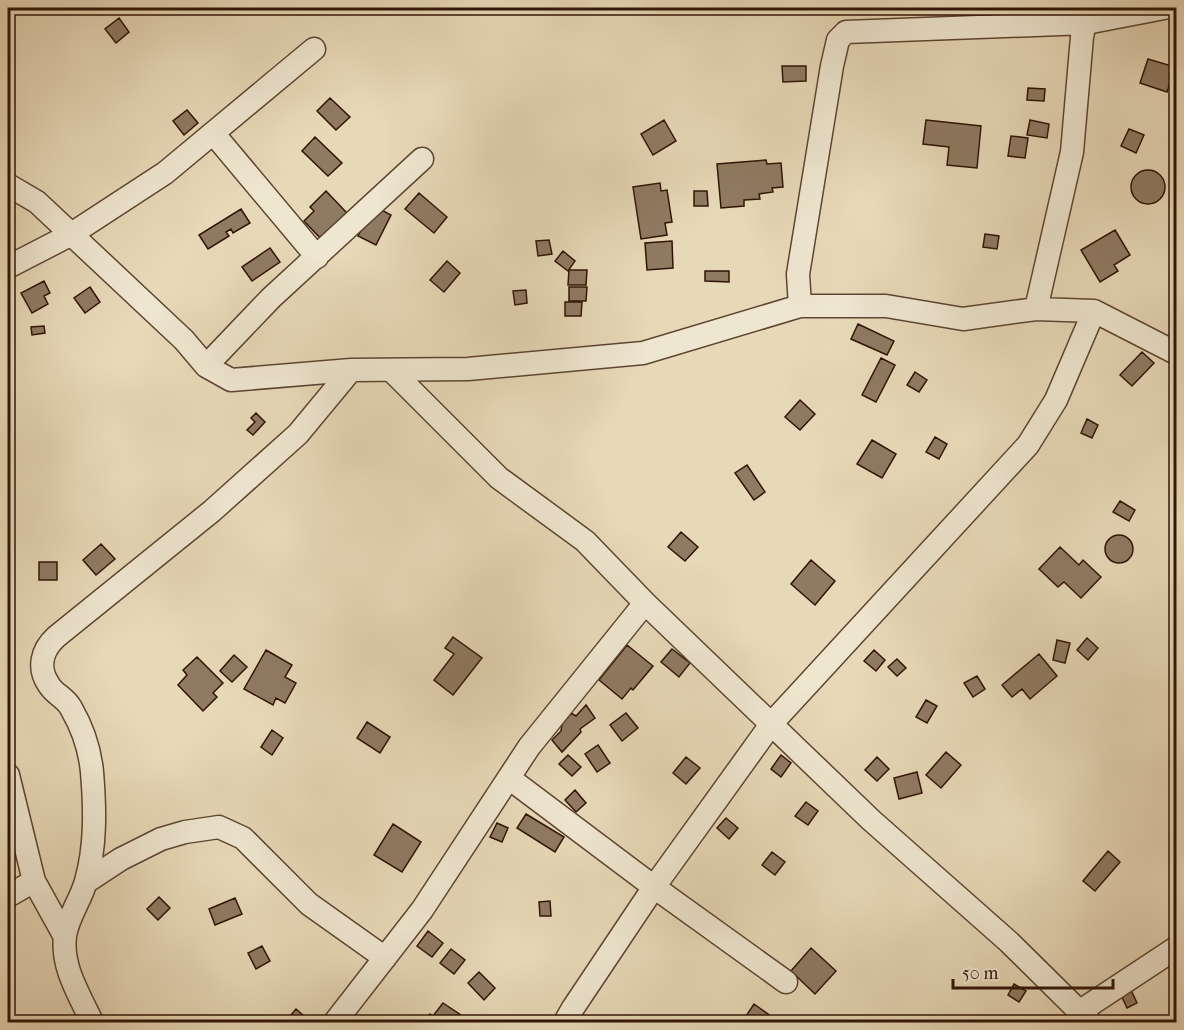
<svg xmlns="http://www.w3.org/2000/svg" width="1184" height="1030" font-family="'IM FELL French Canon',serif">
	<rect width="100%" height="100%" fill="#e7d8b7"/>
	<filter id="stains"><feTurbulence type="fractalNoise" baseFrequency=".00333" numOctaves="4"/><feColorMatrix values="0 0 0 0 .2 0 0 0 0 .09 0 0 0 0 .02 0 0 0 .5 -.17"/></filter>
	<radialGradient id="worn" r=".72"><stop offset=".6" stop-color="#630" stop-opacity="0"/><stop offset="1" stop-color="#630" stop-opacity=".3"/></radialGradient>
	<path fill="#8f7a62" stroke="#301406" stroke-width="1.5" d="M119,18L129,32L116,43L105,29Z
		M1148,59L1175,67L1167,92L1140,83Z
		M782,66H806V81L783,82Z
		M1028,88L1045,89L1044,101L1027,100Z
		M330,98L350,117L336,130L317,111Z
		M187,110L198,123L184,135L173,121Z
		M664,120L676,141L653,155L641,134Z
		M926,120L981,126L977,168L947,165L949,147L923,144Z
		M1030,120L1049,124L1047,138L1027,135Z
		M1129,129L1144,135L1136,153L1121,146Z
		M1011,136L1028,138L1025,158L1008,156Z
		M315,137L342,163L328,176L302,151Z
		M766,160L767,164L781,163L783,187L772,188L773,192L759,194L760,199L744,200V206L721,208L717,164Z
		M1131 187a17 17 0 1 1 34 0a17 17 0 1 1-34 0Z
		M660,183L661,191L667,190L672,222L665,223L667,235L641,239L633,187Z
		M326,191L347,213L325,243L304,221L314,211L310,207Z
		M694,191H707L708,206H694Z
		M419,193L447,217L434,233L405,209Z
		M374,206L391,215L376,245L358,236Z
		M241,209L250,223L233,233L231,229L226,232L229,236L208,249L199,235Z
		M1115,230L1130,255L1114,265L1118,271L1100,282L1081,250Z
		M985,234L999,236L997,249L983,247Z
		M549,240L552,254L538,256L536,241Z
		M672,241L673,268L647,270L645,243Z
		M270,248L280,262L252,281L242,267Z
		M563,251L575,261L568,271L555,261Z
		M447,261L460,273L444,292L430,280Z
		M569,270H587L586,285H568Z
		M705,271H729V282L705,281Z
		M44,281L50,293L44,296L48,304L32,313L21,293Z
		M90,287L100,302L85,313L74,298Z
		M569,287H587L586,301H569Z
		M526,290L527,303L515,305L513,291Z
		M565,302H582L581,316H565Z
		M858,324L894,341L887,355L851,339Z
		M44,326L45,333L32,335L31,327Z
		M1142,352L1154,363L1132,386L1120,375Z
		M881,358L895,365L876,402L862,395Z
		M915,372L927,380L919,392L907,385Z
		M800,400L815,414L800,430L785,417Z
		M256,413L265,422L253,435L247,430L255,422L251,418Z
		M1087,419L1098,425L1092,438L1081,433Z
		M935,437L947,444L939,459L926,452Z
		M872,440L896,454L882,478L857,464Z
		M747,465L765,492L754,500L735,473Z
		M1120,501L1135,510L1129,521L1113,512Z
		M681,532L698,547L685,561L668,547Z
		M1105 549a14 14 0 1 1 28 0a14 14 0 1 1-28 0Z
		M101,544L115,559L96,575L83,560Z
		M1060,547L1079,565L1083,560L1101,577L1081,598L1064,582L1058,587L1039,569Z
		M811,560L835,581L815,605L791,584Z
		M39,562H57V580H39Z
		M453,637L482,658L453,695L434,680L454,654L445,648Z
		M1087,638L1098,648L1088,660L1077,650Z
		M1057,640L1070,643L1065,663L1053,660Z
		M627,645L653,666L633,690L631,688L622,699L599,680Z
		M672,649L690,663L679,677L661,662Z
		M266,650L292,665L285,677L296,683L285,703L276,698L273,705L244,689Z
		M874,650L885,660L876,671L864,661Z
		M1039,654L1057,676L1030,699L1022,689L1012,697L1002,685Z
		M234,655L247,667L232,682L220,671Z
		M197,657L223,683L213,693L217,697L203,711L178,685L187,675L183,670Z
		M897,659L906,668L897,676L888,667Z
		M977,676L985,689L973,697L964,683Z
		M926,700L937,706L927,723L916,717Z
		M586,705L595,718L580,729L581,732L562,752L552,740L561,731L562,724L571,713L576,716Z
		M626,713L638,728L622,741L610,725Z
		M367,722L390,737L380,753L357,738Z
		M272,730L283,738L272,755L261,747Z
		M598,745L610,763L597,772L585,754Z
		M946,752L961,765L941,788L926,775Z
		M568,755L581,767L572,776L559,764Z
		M781,755L791,763L781,777L771,769Z
		M686,757L700,768L686,784L673,773Z
		M877,757L889,769L877,781L865,770Z
		M917,772L922,793L899,799L894,778Z
		M575,790L586,803L576,812L565,800Z
		M806,802L818,811L808,825L795,816Z
		M526,814L564,837L555,852L517,828Z
		M726,818L738,828L729,839L717,828Z
		M497,823L508,828L502,842L490,837Z
		M393,824L421,842L402,872L374,855Z
		M1108,851L1120,862L1095,891L1083,881Z
		M772,852L785,862L775,875L762,865Z
		M159,897L170,908L158,920L147,909Z
		M235,898L242,914L215,925L209,909Z
		M550,901L551,916H540L539,902Z
		M428,931L443,943L432,957L417,946Z
		M262,946L270,961L256,969L248,953Z
		M811,948L836,971L815,994L791,971Z
		M451,949L465,960L454,974L440,963Z
		M479,972L495,988L484,1000L468,983Z
		M1014,984L1026,991L1019,1002L1008,995Z
		M1131,990L1137,1003L1127,1008L1121,995Z
		M443,1003L467,1019L465,1022H424L430,1014L433,1016Z
		M754,1004L775,1019L772,1022H749L744,1019Z
		M296,1009L310,1021L309,1022H285Z"/>
	<g fill="none" stroke-linecap="round" stroke-linejoin="round">
		<g stroke="#5e4532" stroke-width="25">
			<path id="minor" d="M213,133L317,257
				M8,185L37,202L184,340L206,366L231,380L351,370L468,369L643,353L800,306H886L963,319L1036,309L1094,311L1176,353
				M8,267L70,235L165,173L314,49
				M800,306L798,274L832,66L838,40L846,32L1086,23L1164,8
				M1036,309L1072,152L1082,37L1088,9
				M206,366L271,298L422,159
				M392,371L499,478L585,541L645,603L871,820L1009,942L1090,1022
				M8,775L34,881L65,937
				M509,778L654,887L786,982
				M86,882L121,859L161,839L185,832L219,827L243,838L309,904L385,958
				M8,896L34,881
				M1079,1012L1176,948
				M92,1022C80,996 61,967 65,936C68,916 81,900 86,881C96,846 95,808 92,772C90,750 82,727 71,708C66,698 54,694 49,685C37,668 42,650 56,637L212,511L298,434L351,370
				M335,1022L422,910L529,747L645,603
				M565,1022L573,1008L654,887L772,723L1028,445L1056,400L1094,311"/>
		</g>
		<use href="#minor" stroke="#efe6d0" stroke-width="22"/>
	</g>
	<rect width="1184" height="1030" fill="none" stroke="#e7d8b7" stroke-width="30"/>
	<rect x="9" y="9" width="1166" height="1012" fill="none" stroke="#301406" stroke-width="3"/>
	<rect x="15" y="15" width="1154" height="1000" fill="none" stroke="#301406" stroke-width="1.5"/>
	<path d="M953 979v9h160v-9" fill="none" stroke="#301406" stroke-width="3"/>
	<text x="962" y="979" font-size="18" fill="#301406" stroke="#efe6d0" stroke-width="4.5" paint-order="stroke">50 m</text>
	<rect width="100%" height="100%" filter="url(#stains)"/>
	<rect width="100%" height="100%" fill="url(#worn)"/>
</svg>
